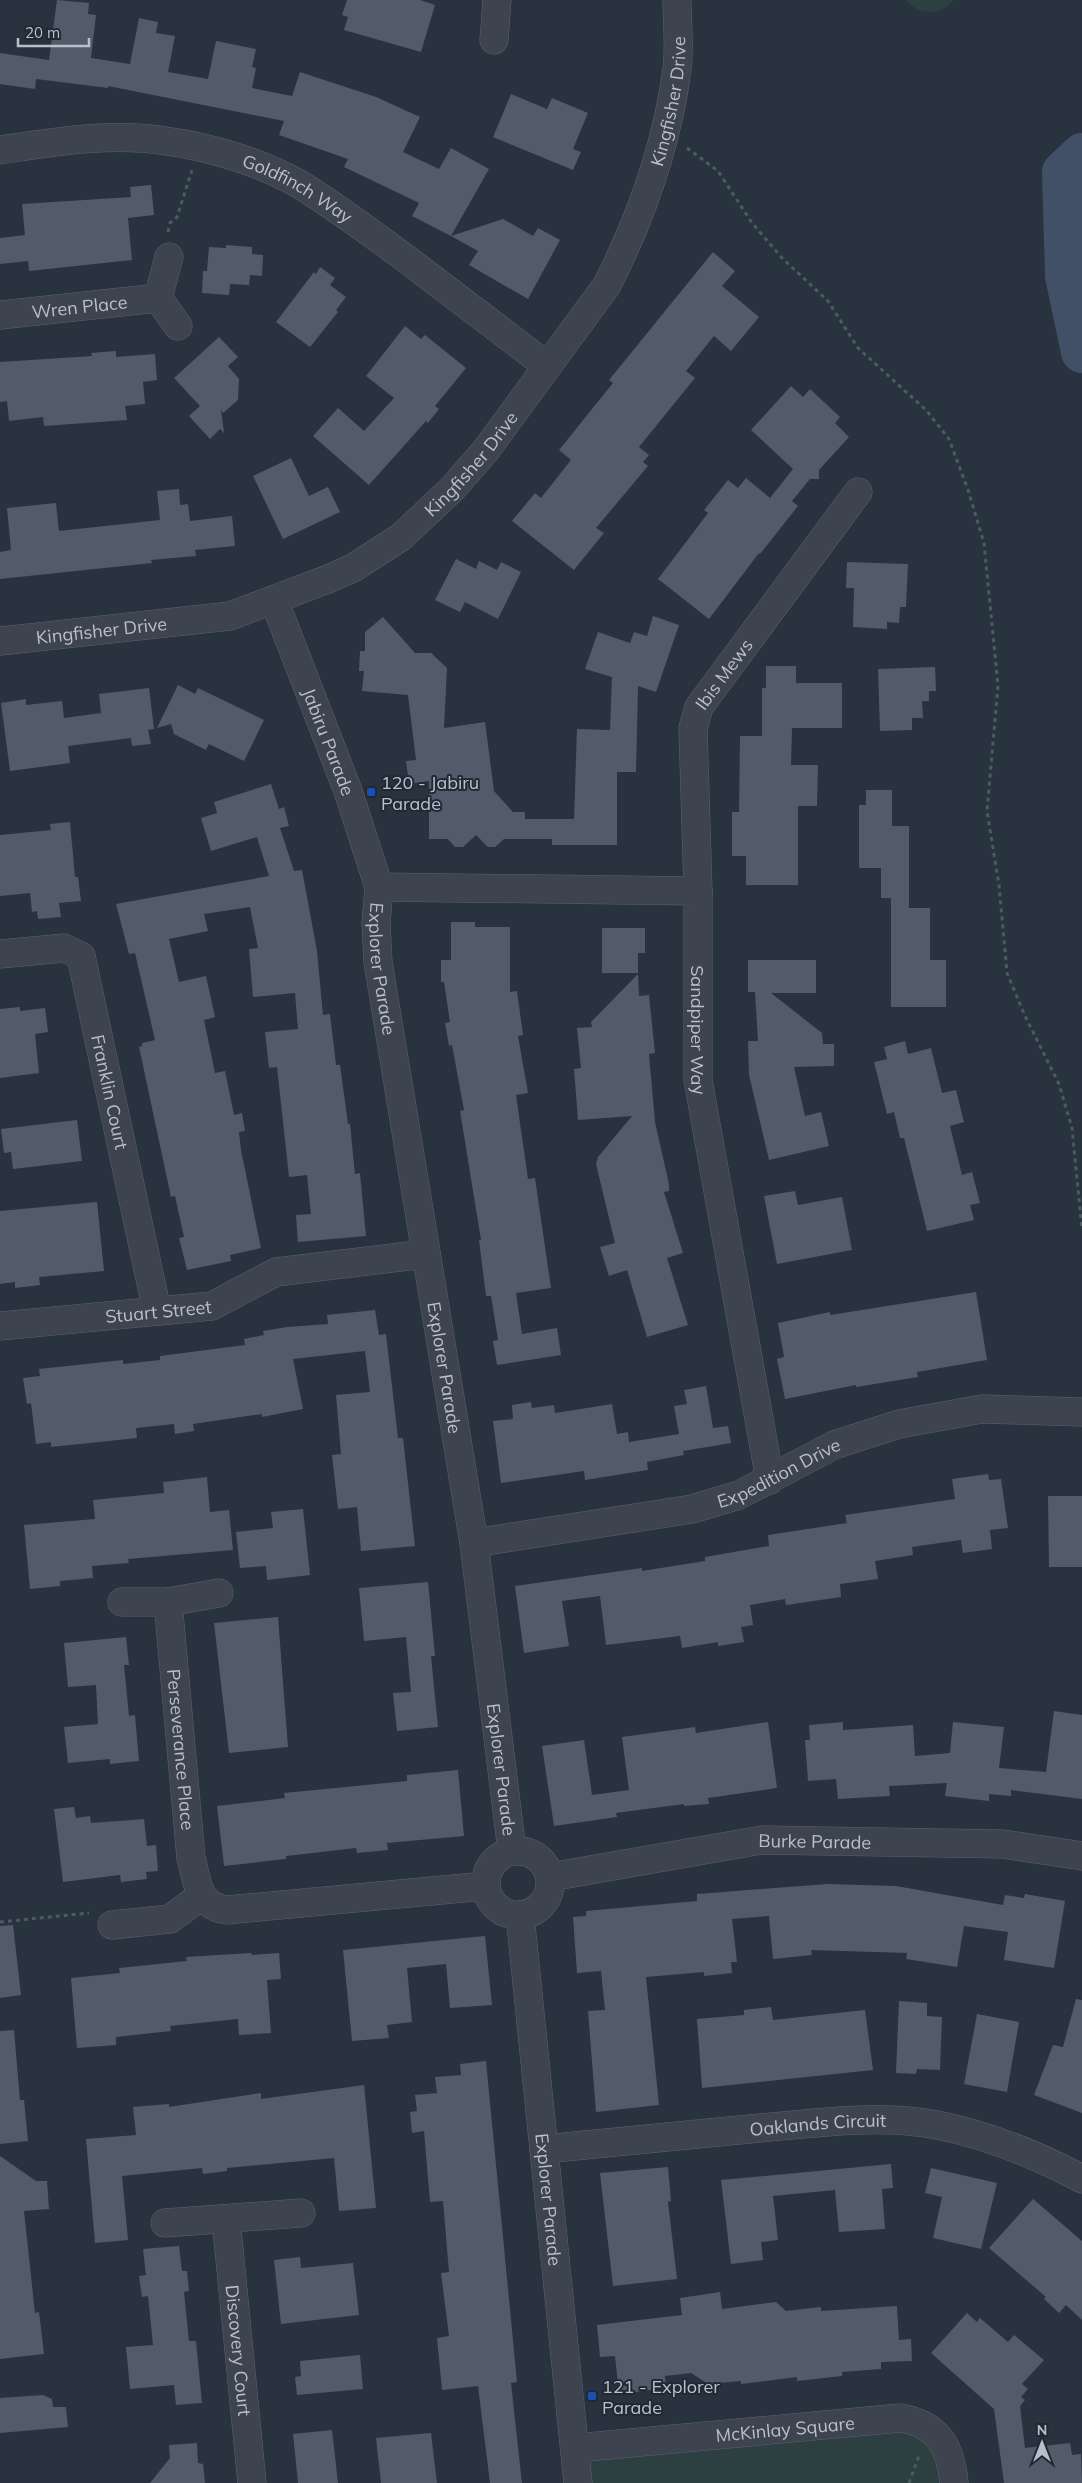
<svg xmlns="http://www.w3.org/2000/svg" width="1082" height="2483" font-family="Mulish,sans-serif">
	<rect width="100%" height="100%" fill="#29323f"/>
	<path fill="#2c4041" d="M906,0H954C941,16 919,16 906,0Z
		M913,2420L954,2483H578L576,2448Z"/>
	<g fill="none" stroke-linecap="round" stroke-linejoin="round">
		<path stroke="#415067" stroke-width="42" d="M1082,154L1063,172L1066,276L1082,352"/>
	</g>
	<path fill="#535b6a" d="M57,0L89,3L88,14L96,15L91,58L130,64L139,18L158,22L156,33L175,36L168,72L208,79L216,41L256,49L252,67L256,68L252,88L292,96L300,72L376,97L420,117L403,152L439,169L451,148L489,169L451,236L412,216L419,203L344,167L348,159L279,135L284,121L108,86V88L36,79L35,89L0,84V53L49,60Z
		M347,0H420L435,5L421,52L344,30L348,17L342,15Z
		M511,94L547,109L552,98L588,113L573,149L581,152L573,170L493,137Z
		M151,185L154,215L128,218L132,260L29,271L28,261L0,264V238L25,235L22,204L131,197L130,187Z
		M503,219L533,236L538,228L560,240L528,299L469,265L478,251L451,236Z
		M226,245L252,247V254L263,255L262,276L250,275L249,285L230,284L229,295L202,293L203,271H207L209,247L226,248Z
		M713,252L735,271L722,286L759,317L731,351L714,336L686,371L695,378L639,447L649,455L643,462L648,466L596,528L604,533L574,570L512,521L535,493L541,498L571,460L559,450L613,383L609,380Z
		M320,267L335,278L330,285L346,297L336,310L338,312L310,347L276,322L314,272L316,274Z
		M405,326L421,339L425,335L466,368L435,406L439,409L428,423L426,421L369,485L313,436L338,408L364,431L394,398L366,376Z
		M219,337L238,357L228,366L239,379L238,400L223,413L221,409L224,433L220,429L210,439L189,416L200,406L174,378Z
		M116,351V357L155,354L157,380L143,382L145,404L125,406L127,420L44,426L43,417L9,421L7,401L0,402V362L92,356L91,353Z
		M791,386L803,397L810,389L840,417L835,423L849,437L819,470V479H810L792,501L798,506L760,554L759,553L709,619L658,579L708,513L704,510L728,480L738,488L746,478L770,498L793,469L751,430Z
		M291,458L309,496L328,487L340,512L283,539L253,476Z
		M179,489L180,505L188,504L190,521L232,516L235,546L195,550L196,556L151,560L152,563L0,579V552L11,550L7,508L56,503L59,531L160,520L157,491Z
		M456,559L476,569L479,561L497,570L501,562L521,572L498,619L465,602L460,612L435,600Z
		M847,562L908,564L906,607H900L899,623L887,622V629L853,627L854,588H846Z
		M653,616L679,625L656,692L638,686L636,772H617V845H552V839H504L495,847H488L476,835L463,847H455L448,839H429V781L409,784L406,761L416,760L408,695L362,691L364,671H359L360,651H365V632L383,617L415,653H431L447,668L444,728L485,722L494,791L513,812H525V819H574L577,729L610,730L612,677L585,669L598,632L630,643L634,632L647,636Z
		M766,666H796V683H842V728H792L791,765H818L817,806H798V885H746V856H732V812H739L740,736H762V688H766Z
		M935,667L936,691H929V701H922L923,718H912V730L880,731L878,669Z
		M178,685L195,694L198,688L264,720L244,761L209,744L206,750L174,734L171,724L157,728Z
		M149,688L154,729L148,730L151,744L132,746L131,738L68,746L70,763L10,771L1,703L26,699V705L62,701L64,718L101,713L99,694Z
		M271,784L279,809L284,807L289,826L280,828L294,871L302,870L317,951L323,1015L330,1014L336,1065H340L348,1124H350L355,1174L360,1173L366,1236L298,1242L296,1215L311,1214L307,1175L289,1177L277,1067L269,1068L265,1032L298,1029L295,993L253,997L249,949L258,948L250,907L204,914L208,931L169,939L179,982L206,976L215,1017L204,1020L215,1073L225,1071L234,1115L242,1113L245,1131L239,1132L241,1150L261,1248L230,1255L231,1261L187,1270L179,1238L184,1237L175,1196L171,1197L139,1047L142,1046V1043L155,1040L135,953L129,954L116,904L269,876L257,837L211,851L201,818L217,813L214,802Z
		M866,790H892V826H909V908H930V960H946V1007H891V898H881V868H859V805H866Z
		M70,822L75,877H78L81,901L59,903L61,917L38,919L37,911L32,912L30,893L0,896V835L51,830L50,824Z
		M451,922H475V927H510V992L517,991L523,1035L518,1036L528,1093L516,1095L528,1179L535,1178L551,1288L516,1293L522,1334L557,1328L561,1355L497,1365L493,1341L498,1340L491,1296H486L479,1240H481L460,1111L464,1110L452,1045L449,1046L445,1023L450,1022L444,982H441V960H451Z
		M602,928H645V953H638V973H602Z
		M748,960H816V993H771L822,1033L823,1044H834V1066L794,1067L805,1116L821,1112L829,1146L769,1160L749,1075L748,1041H758L755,992H748Z
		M638,974L639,996L649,995L655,1053L649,1054L655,1122L669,1184V1191L664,1192L683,1253L667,1258L688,1325L647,1337L627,1270L609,1276L600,1247L615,1243L596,1164L598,1157L632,1116L578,1120L574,1069L581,1068L577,1028L592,1027L591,1022Z
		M20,1007V1011L45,1008L48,1032L35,1034L39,1073L0,1078V1009Z
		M905,1041L908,1054L931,1048L942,1093L956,1090L964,1122L950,1126L962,1175L972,1172L980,1203L970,1205L974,1220L927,1231L904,1138H900L894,1112L887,1114L874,1062L887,1059L884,1047Z
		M77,1120L82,1161L13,1169L11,1152L4,1153L1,1129Z
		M795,1191L798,1205L842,1197L852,1250L777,1264L764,1196Z
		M97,1202L104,1271L39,1277L40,1285L15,1288V1282L0,1284V1211Z
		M976,1292L987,1360L917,1372L918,1377L856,1387V1385L785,1399L777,1359L784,1357L778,1323L830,1312V1315Z
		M375,1310L379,1335L386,1334L398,1438H403L415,1546L361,1551L357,1507L338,1509L332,1455L341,1454L336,1395L370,1392L365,1351L293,1359L303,1409L262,1417V1414L193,1424L194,1431L175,1434L174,1424L136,1428L137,1438L51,1447V1442L36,1444L31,1403L27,1404L23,1378L40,1376L39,1369L123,1360V1364L160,1360V1356L245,1345L244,1339L264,1335L263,1331L287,1327L328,1324L327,1315Z
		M706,1386L713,1428L728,1426L731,1443L683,1451L684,1455L647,1462L648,1470L585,1480L584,1471L501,1483L493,1421L513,1419L512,1405L531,1402L532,1408L554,1405L555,1413L612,1404L617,1434L628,1432L629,1442L679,1434L674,1406L687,1404L684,1390Z
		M988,1474L989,1480L1001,1479L1008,1528L990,1530L992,1549L963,1553L961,1540L912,1547L913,1555L875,1561L878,1579L840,1584L841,1597L786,1605L785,1599L750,1605L753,1625L741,1627L744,1642L718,1646V1642L682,1648L680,1636L606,1645L600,1596L562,1601L569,1646L524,1653L515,1586L642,1568V1571L705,1561V1557L769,1546L768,1535L847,1523L845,1515L955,1499L952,1479Z
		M207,1477L210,1512L229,1510L233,1550L128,1559L129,1563L92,1566L93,1578L60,1581V1586L30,1589L24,1525L95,1519L93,1500L164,1493L163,1482Z
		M1048,1496H1082V1567H1049Z
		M303,1509L310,1575L267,1580L266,1566L240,1568L236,1532L273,1528L271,1512Z
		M428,1582L435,1656H431L438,1727L397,1731L393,1693L411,1692L406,1637L364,1641L359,1588Z
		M278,1617L288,1747L229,1753L214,1623Z
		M126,1637L129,1665H124L129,1716L135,1715L139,1761L110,1764V1759L68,1763L64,1727L98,1724L96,1685L68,1687L64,1643Z
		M1054,1711L1082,1715V1799L1011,1790V1796L989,1794V1801L945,1796L947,1783L889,1786L890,1796L838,1799L836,1779L808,1781L805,1740H810L809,1725L843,1722V1730L913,1725L915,1756L950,1753L953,1722L1004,1727L999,1768L1046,1772Z
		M768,1722L777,1788L708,1798L709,1804L684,1806V1804L616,1813L617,1817L554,1826L542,1746L584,1740L592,1795L629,1790L622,1737L695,1727L696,1733Z
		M458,1770L464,1836L387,1843L388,1850L357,1853L356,1848L286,1856V1859L224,1866L217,1806L285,1798L284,1793L407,1781V1775Z
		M74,1807L76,1818L90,1816L91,1823L144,1819L147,1846L156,1845L158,1871L146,1872L147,1879L121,1882L120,1875L63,1882L54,1809Z
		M827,1884L896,1886L1003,1905L1005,1895L1024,1898L1025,1894L1065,1901L1054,1968L1004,1960L1008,1932L964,1926L957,1967L906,1959L907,1953L811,1950L812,1955L773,1959L769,1916L732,1919L737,1962H731L732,1973L704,1976V1972L646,1977L659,2105L596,2112L588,2011L605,2010L601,1971L577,1973L573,1917L586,1916V1911L697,1901V1894Z
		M13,1925L21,1995L0,1998V1926Z
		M485,1936L492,2005L450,2008L446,1964L407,1968L412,2022L387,2025L389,2038L352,2041L343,1950Z
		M251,1953L252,1955L279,1953L281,1979L267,1980L271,2033L239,2035L238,2019L170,2026L171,2031L116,2037V2045L77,2048L71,1978L120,1973L119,1968L187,1961L186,1957Z
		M1076,1999L1082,2000V2113L1034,2095L1053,2045L1063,2047Z
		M899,2001L927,2003V2016L942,2017L940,2070L917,2069L916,2074L896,2073Z
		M771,2007L773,2020L865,2010L873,2070L702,2088L697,2019L744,2015V2010Z
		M977,2014L1019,2022L1007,2092L964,2084Z
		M14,2030L20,2100H24L28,2141L0,2144V2031Z
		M486,2061L517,2382L511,2383L522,2483H490L478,2386L442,2390L437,2338L449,2336L441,2273L449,2272L443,2201L430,2202L424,2131L412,2133L410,2112L417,2111L415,2095L437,2093L435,2077L461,2075L460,2064Z
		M364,2085L376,2208L339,2211L334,2158L227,2168V2171L203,2174L202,2168L122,2176L128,2240L95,2243L86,2139L136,2135L133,2107L169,2104V2107L261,2093V2099Z
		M0,2156L36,2181H47L49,2209L24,2211L35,2313L39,2312L44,2354L0,2359Z
		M891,2164L893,2188L882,2189L885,2229L839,2232L835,2190L773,2196L778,2240L761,2242L763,2260L731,2264L721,2180Z
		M668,2167L671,2201L668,2202L677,2279L613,2286L600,2173Z
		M931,2168L997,2183L981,2249L933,2238L942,2197L925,2193Z
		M1033,2199L1082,2241V2320L1066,2305L1059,2313L1044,2299L1046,2297L989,2248Z
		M179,2246L182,2271H187L189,2291L184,2292L189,2341H196L202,2403L176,2405L174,2385L130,2389L126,2347L153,2345L148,2296L142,2297L139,2276L146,2275L143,2249Z
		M300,2257L301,2268L353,2263L359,2315L281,2324L274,2260Z
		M720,2292L722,2309L776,2302L786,2311L821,2307V2311L897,2306L899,2340L911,2339L912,2361L881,2362V2369L842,2372V2376L797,2381V2377L741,2384V2381L708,2384L691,2373L665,2376L666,2388L619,2394L615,2356L600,2357L597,2325L682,2315L680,2298Z
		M967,2313L977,2322L980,2318L1008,2342L1014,2335L1044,2360L1022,2384L1028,2389L1021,2397L1025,2400L1020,2406L1025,2448L1070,2443L1072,2455L1081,2454L1082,2483H1004L994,2409L931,2353Z
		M360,2355L363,2389L297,2395L295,2377L301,2376L300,2361Z
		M43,2395L52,2399L53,2407H66L68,2427L0,2433V2398Z
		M332,2430L338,2483H298L293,2434Z
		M431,2433L437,2483H381L376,2438Z
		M197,2443L198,2463L203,2464L205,2483H150L170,2458L169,2445Z"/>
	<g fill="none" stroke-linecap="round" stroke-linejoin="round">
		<g stroke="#5b626d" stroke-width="29">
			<g id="street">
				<path d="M494,40L497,0"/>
				<path id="s1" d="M0,150C54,142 112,132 166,141C210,147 260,162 299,184C340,209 378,238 417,267C460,300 503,333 547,366"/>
				<path d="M158,298L178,326"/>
				<path id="s2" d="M0,315L158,298L169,257"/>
				<path id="s3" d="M274,600L348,791L379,887L376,923L378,962L474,1543L512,1851"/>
				<path id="s4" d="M0,641L230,616L328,579L353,568L401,537L452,489L486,450L607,285C642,216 667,145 677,69C680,47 677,22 677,0"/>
				<path id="s5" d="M379,887L698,891V1080L770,1480"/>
				<path id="s6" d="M698,891L693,728L699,707L858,492"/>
				<path id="s7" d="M0,954L64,948L81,956L157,1311"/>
				<path id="s8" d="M0,1326L212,1306L276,1272L426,1254"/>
				<path id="s9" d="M474,1543L692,1509L739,1495L834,1445L899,1424L982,1409L1082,1412"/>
				<path d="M122,1602H168L219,1593"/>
				<path id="s10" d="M168,1602L191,1858C198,1883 197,1906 227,1910L485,1886"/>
				<circle cx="518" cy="1883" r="32"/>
				<path id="s11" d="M550,1877L762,1840L1003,1844L1082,1856"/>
				<path id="s12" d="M520,1915L578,2483"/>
				<path d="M112,1925L170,1919L201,1896"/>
				<path id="s13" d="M544,2149C616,2142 688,2135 760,2128C818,2123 879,2114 937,2125C988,2135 1037,2155 1082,2179"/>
				<path id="s14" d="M226,2219L252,2483"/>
				<path d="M165,2223L301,2213"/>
				<path id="s15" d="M576,2448L900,2418C938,2424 951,2447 954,2483"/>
			</g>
		</g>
		<path stroke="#4b5c5f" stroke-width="3" stroke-dasharray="4 4" stroke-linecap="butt" d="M687,148L718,171L752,223L782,258L828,301L858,348L926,410L949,439L968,490L984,543L998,686L987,811L999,885L1007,973L1025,1016L1059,1084L1072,1128L1082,1230
			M168,232L170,223L177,217L192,170
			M0,1922L89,1913
			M909,2483L920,2453"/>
		<use href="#street" stroke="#3d444f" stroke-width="28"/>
	</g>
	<g fill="#1a4fb4" stroke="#222935" stroke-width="2">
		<rect x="366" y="787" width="10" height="10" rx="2.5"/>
		<rect x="587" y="2391" width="10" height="10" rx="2.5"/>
	</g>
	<g text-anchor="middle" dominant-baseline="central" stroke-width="4" stroke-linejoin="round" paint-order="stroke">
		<g font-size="18" fill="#bac0ca" stroke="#222935">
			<text stroke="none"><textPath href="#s4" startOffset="942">Kingfisher Drive</textPath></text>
			<text stroke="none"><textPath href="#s1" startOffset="308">Goldfinch Way</textPath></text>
			<text stroke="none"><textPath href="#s2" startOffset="80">Wren Place</textPath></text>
			<text stroke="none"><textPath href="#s4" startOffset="522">Kingfisher Drive</textPath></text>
			<text stroke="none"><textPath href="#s4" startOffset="102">Kingfisher Drive</textPath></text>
			<text stroke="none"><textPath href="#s6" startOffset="226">Ibis Mews</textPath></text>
			<text stroke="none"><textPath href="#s3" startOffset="152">Jabiru Parade</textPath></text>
			<text stroke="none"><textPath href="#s3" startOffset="388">Explorer Parade</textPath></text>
			<text stroke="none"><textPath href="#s5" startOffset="458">Sandpiper Way</textPath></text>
			<text stroke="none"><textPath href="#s7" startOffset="222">Franklin Court</textPath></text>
			<text stroke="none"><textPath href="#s8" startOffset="159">Stuart Street</textPath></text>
			<text stroke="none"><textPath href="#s3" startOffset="792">Explorer Parade</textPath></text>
			<text stroke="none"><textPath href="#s9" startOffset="315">Expedition Drive</textPath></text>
			<text stroke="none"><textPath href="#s10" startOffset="148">Perseverance Place</textPath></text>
			<text stroke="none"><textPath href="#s3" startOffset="1198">Explorer Parade</textPath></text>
			<text stroke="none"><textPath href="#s11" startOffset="268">Burke Parade</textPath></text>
			<text stroke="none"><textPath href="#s13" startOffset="275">Oaklands Circuit</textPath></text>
			<text stroke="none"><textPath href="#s12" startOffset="286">Explorer Parade</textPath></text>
			<text stroke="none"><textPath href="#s14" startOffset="132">Discovery Court</textPath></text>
			<text stroke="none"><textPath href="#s15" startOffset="210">McKinlay Square</textPath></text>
		</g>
		<g font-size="18" fill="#bac0ca" stroke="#222935" text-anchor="start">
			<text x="381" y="782">120 - Jabiru<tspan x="381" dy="21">Parade</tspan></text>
			<text x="602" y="2386">121 - Explorer<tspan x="602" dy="21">Parade</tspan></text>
		</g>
	</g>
	<g transform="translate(1042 2443)" stroke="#222935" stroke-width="4" paint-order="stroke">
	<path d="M0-4L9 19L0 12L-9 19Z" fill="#bac0ca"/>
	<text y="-8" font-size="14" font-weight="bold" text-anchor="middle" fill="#bac0ca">N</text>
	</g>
	<path d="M18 38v8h71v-8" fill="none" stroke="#bac0ca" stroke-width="2.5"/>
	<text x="25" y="38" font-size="15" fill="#bac0ca" stroke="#222935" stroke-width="4" paint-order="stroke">20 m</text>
</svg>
